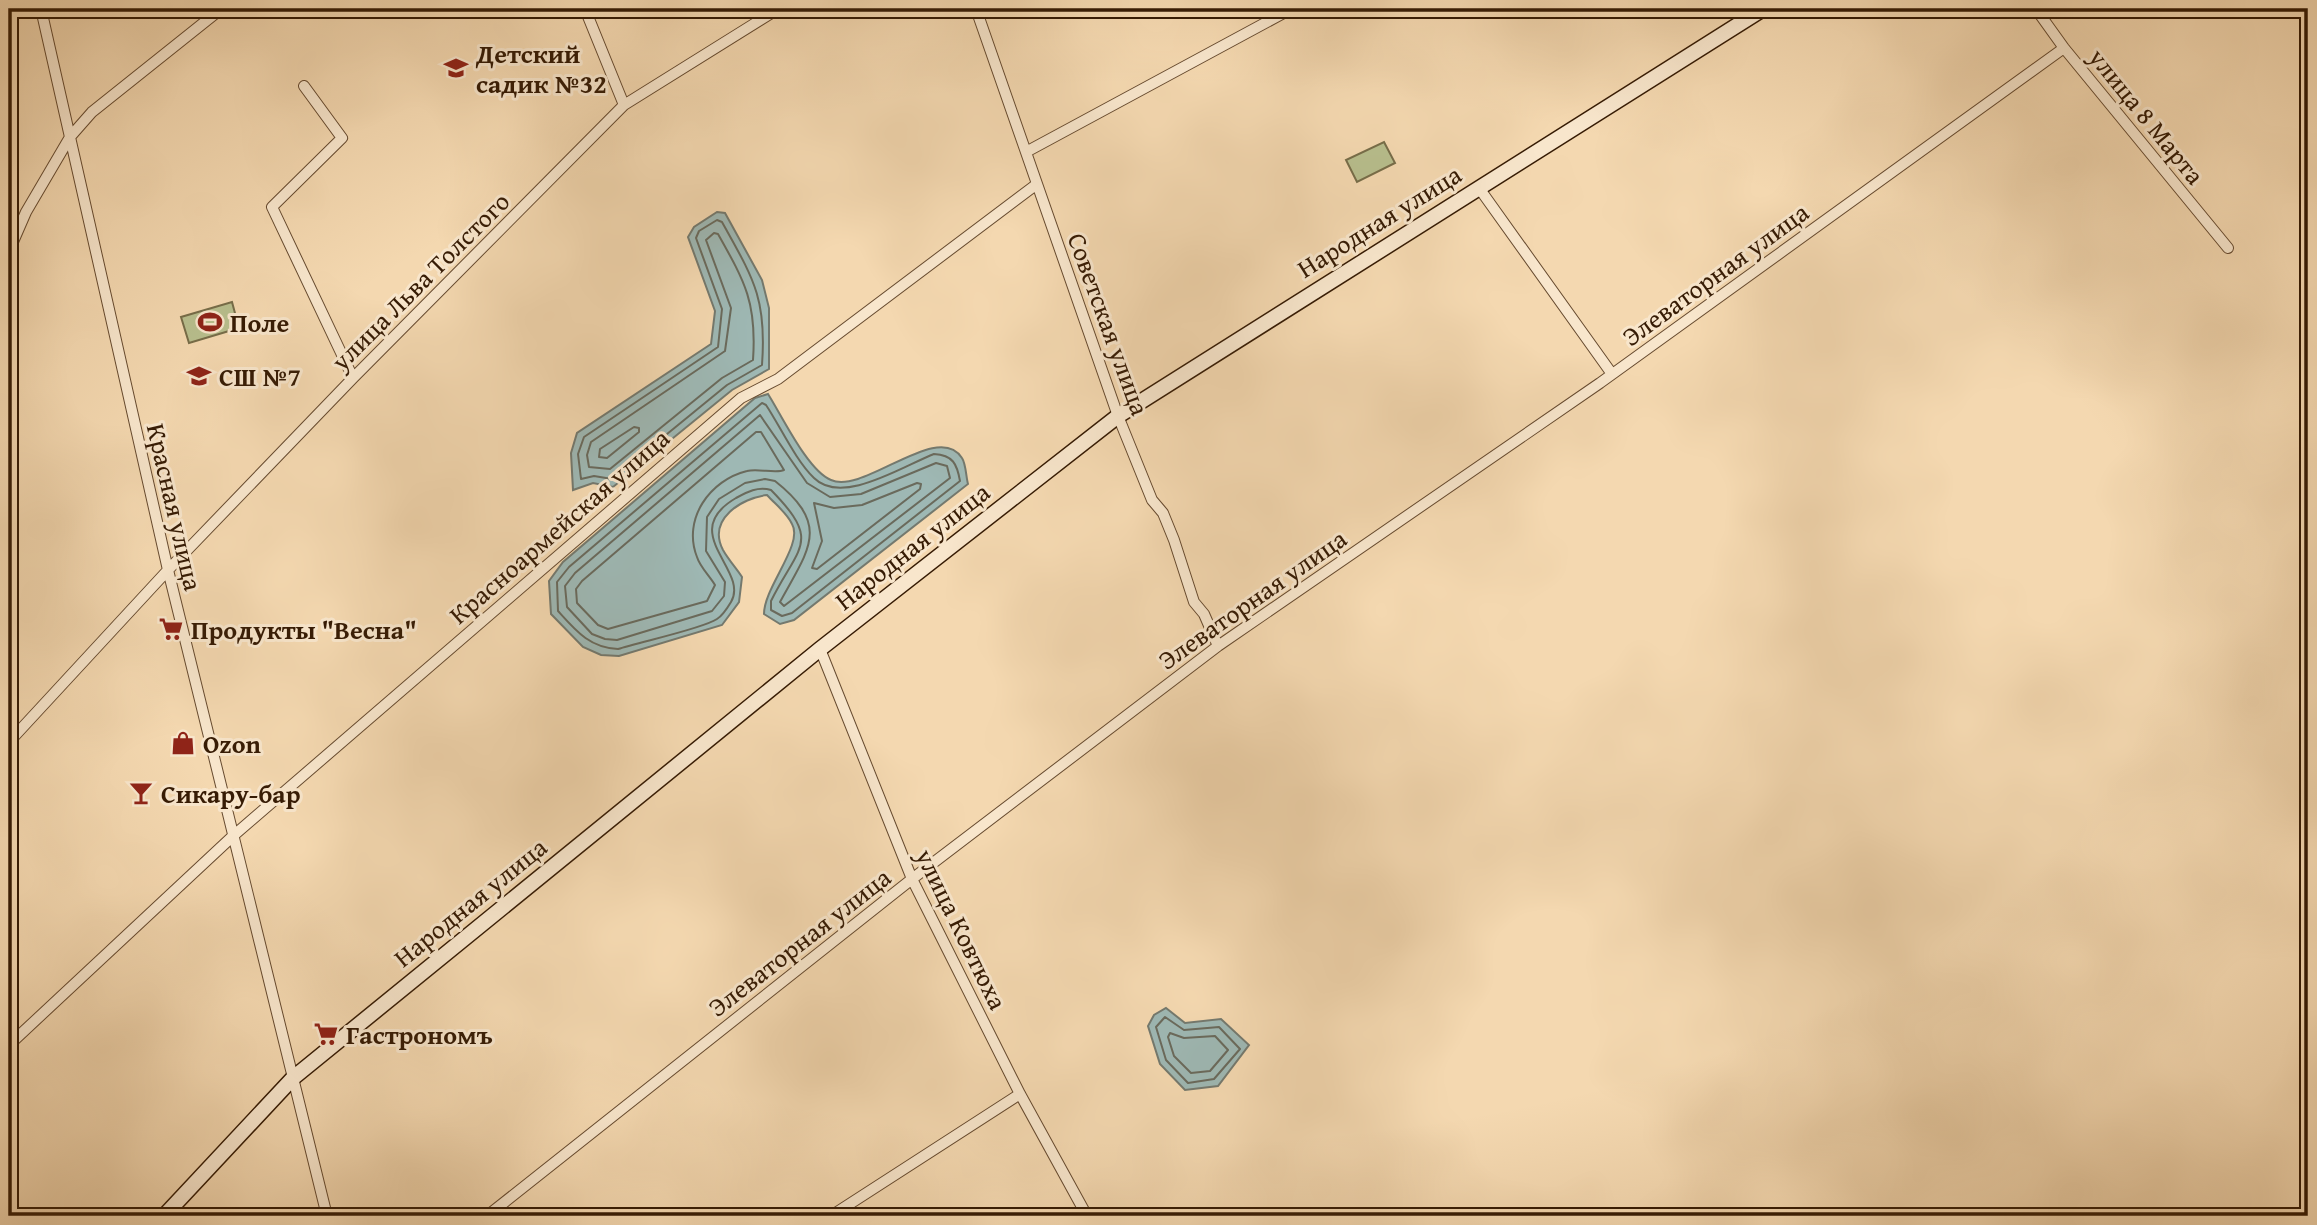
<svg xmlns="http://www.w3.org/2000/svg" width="2317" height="1225" font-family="'Gentium Book Plus',serif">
	<rect width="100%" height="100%" fill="#f4d8b0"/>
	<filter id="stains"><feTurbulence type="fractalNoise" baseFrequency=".00286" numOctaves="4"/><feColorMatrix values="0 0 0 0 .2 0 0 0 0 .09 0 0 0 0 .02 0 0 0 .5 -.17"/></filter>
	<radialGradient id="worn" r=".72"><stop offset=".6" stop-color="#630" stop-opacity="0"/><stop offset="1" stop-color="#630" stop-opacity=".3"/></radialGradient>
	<path fill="#b8bf8e" stroke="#776d49" stroke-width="2" d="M1384,142L1395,163L1357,182L1346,160Z
		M232,302L239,328L189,343L181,317Z"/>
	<path fill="#9eb8b4" stroke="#74796e" stroke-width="2" d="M717,212L725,213L762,280L769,308V369L732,390L613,487L593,483L573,490L571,453L577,433L711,344L715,311L688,237L694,227Z
		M768,394C782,416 808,471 831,480C864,495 938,420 962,458C966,464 966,477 968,484L794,620L780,624L764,614C764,587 804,544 792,524C787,513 775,504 767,495C742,498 707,519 723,550C728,559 736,568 742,577L739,602L722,625L619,656L601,655L583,647L551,614L549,581L563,562L755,398Z
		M1166,1008L1185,1023L1221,1019L1249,1045L1218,1086L1185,1090L1160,1064L1148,1026L1154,1015Z"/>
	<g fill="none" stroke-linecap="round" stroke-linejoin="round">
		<path stroke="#6a6a5c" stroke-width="2" d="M717,220L722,222C753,278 767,298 762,365L727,385L612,479L594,476L581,479L578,454L584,437L718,347L722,309L696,238L699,231Z
			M714,233L718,234C745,282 757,303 753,360L722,378L610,469L589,467L587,455L591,442L725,351L731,308L706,240Z
			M762,403L766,405C780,426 796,461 814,478C842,506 903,466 934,454C953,455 957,464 960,481L792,613L782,616L771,610V601C799,545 822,542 771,490C758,486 747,492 736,498C676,533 750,570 731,602C728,607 722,616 717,619C702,629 639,642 618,649C590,648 576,631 558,611L557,582L569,567Z
			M760,415L807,483L830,497L861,494L936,463L947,466L950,478L784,606L780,602C808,550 832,526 775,481L765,479L745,483L719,499L707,517L706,551L725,582L724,596L712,611L617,640L605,639L592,634L567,607L565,586L575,573Z
			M634,427L639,428V432L607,458L599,457L600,449Z
			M756,432H761L784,470C776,474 758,468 747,471C710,480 682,519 697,557C700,567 709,575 715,585L707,601L608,629L598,625L577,603L576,589L582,581Z
			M917,483L921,484L920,489L817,569L812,568L822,541L814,503L834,508L862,505Z
			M1165,1017L1184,1030L1219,1027L1240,1049L1214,1079L1188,1083L1166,1060L1156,1027Z
			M1170,1033L1184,1038L1215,1036L1228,1050L1210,1071L1191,1073L1174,1056L1168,1037Z"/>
		<g stroke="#664a2f" stroke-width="12">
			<path id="street" d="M41,9L168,570L327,1216
				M585,9L624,105
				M976,9L1118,416L1152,500L1163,513L1174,540L1194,602L1204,614L1218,646
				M2036,9L2064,48L2228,248
				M304,86L342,138L272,207L353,378
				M1026,152L1291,9
				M1479,188L1612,374
				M9,251L26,212L70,137L92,112L221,9
				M820,649L912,879L1020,1094L1087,1216
				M9,742L168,570L353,378L624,105L778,9
				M9,1045L233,836L741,398L778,379L1037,184
				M487,1216L912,879L1218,646L1600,383L2064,48
				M831,1216L1020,1094"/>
		</g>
		<g stroke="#361b04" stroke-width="17">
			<path id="secondary" d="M164,1216L293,1078L820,649L1118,416L1763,9"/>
		</g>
		<use href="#street" stroke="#f8e6cc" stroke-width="10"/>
		<use href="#secondary" stroke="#f8e6cc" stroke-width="14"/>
	</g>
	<defs>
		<g id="school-bare" transform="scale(1.89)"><path d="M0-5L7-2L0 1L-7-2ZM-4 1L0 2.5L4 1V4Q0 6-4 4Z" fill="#8f2418" stroke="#f8e6cc" stroke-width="2.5" paint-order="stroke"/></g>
		<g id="stadium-bare" transform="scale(1.89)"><path d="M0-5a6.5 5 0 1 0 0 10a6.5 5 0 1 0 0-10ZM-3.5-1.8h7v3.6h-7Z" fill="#8f2418" stroke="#f8e6cc" stroke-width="2.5" paint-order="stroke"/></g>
		<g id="supermarket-bare" transform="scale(1.89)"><path d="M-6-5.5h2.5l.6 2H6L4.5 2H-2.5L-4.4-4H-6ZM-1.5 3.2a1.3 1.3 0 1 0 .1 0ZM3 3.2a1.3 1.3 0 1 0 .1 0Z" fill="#8f2418" stroke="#f8e6cc" stroke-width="2.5" paint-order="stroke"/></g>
		<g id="shop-bare" transform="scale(1.89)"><path d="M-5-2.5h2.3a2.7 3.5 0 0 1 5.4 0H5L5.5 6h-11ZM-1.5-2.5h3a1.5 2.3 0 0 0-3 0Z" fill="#8f2418" stroke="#f8e6cc" stroke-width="2.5" paint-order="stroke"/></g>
		<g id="bar-bare" transform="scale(1.89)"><path d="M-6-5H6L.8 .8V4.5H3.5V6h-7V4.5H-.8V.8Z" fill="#8f2418" stroke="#f8e6cc" stroke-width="2.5" paint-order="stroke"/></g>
	</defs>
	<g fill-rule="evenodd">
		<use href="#school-bare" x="456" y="68"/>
		<use href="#stadium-bare" x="210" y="322"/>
		<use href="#school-bare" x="199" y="376"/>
		<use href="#supermarket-bare" x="171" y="629"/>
		<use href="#shop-bare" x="183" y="743"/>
		<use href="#bar-bare" x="141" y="793"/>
		<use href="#supermarket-bare" x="326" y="1034"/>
	</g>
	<g text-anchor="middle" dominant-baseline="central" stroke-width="6" stroke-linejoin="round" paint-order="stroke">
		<g font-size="26" font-weight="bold" fill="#361b04" stroke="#f8e6cc" text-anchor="start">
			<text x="476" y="53">Детский<tspan x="476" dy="30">садик №32</tspan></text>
			<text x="230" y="322">Поле</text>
			<text x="219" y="376">СШ №7</text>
			<text x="191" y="629">Продукты "Весна"</text>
			<text x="203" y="743">Ozon</text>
			<text x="161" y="793">Сикару-бар</text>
			<text x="346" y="1034">Гастрономъ</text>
		</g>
		<g font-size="26" fill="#361b04" stroke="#f8e6cc">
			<text transform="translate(2147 116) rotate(51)">улица 8 Марта</text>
			<text transform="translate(1379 221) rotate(-32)">Народная улица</text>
			<text transform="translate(1715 274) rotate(-36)">Элеваторная улица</text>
			<text transform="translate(420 281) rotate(-45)">улица Льва Толстого</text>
			<text transform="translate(1109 324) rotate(70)">Советская улица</text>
			<text transform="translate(175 507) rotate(77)">Красная улица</text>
			<text transform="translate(559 526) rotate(-41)">Красноармейская улица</text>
			<text transform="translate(912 546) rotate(-38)">Народная улица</text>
			<text transform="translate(1252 599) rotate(-35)">Элеваторная улица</text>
			<text transform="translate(470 902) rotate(-39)">Народная улица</text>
			<text transform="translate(962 929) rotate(64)">улица Ковтюха</text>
			<text transform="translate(799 942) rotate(-38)">Элеваторная улица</text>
		</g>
	</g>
	<rect width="2317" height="1225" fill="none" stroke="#f4d8b0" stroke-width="35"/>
	<rect x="10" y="10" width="2296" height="1204" fill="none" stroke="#361b04" stroke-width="3.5"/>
	<rect x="18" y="18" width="2282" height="1190" fill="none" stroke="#361b04" stroke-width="2"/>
	<rect width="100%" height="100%" filter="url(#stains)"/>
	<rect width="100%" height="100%" fill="url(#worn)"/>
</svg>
